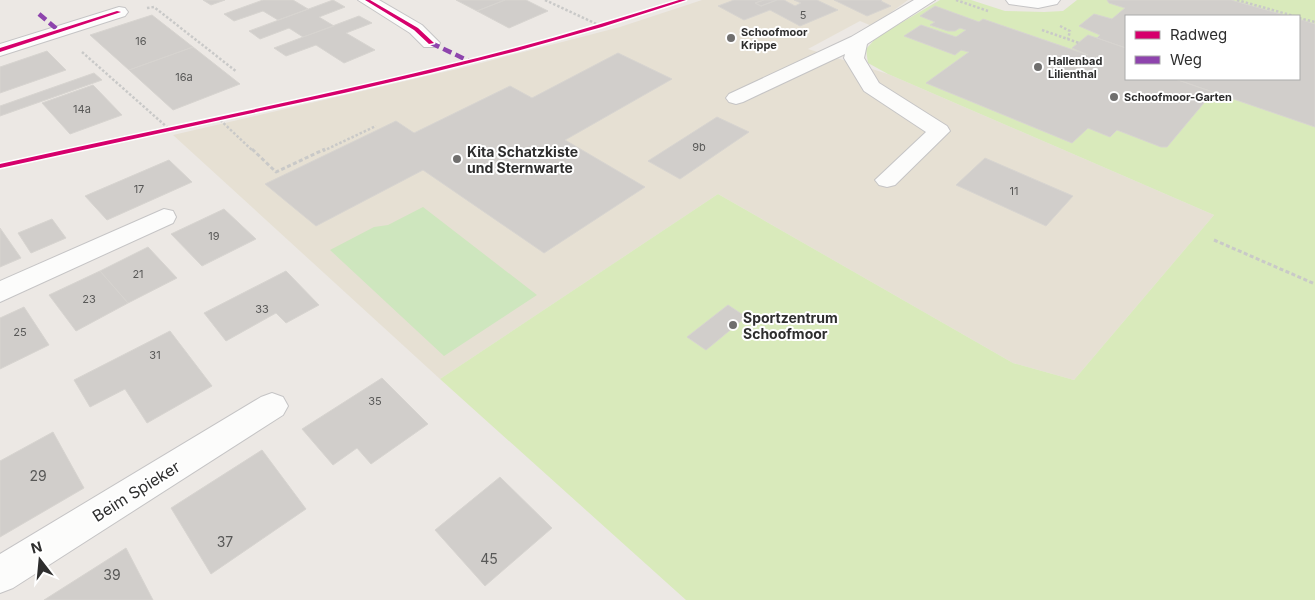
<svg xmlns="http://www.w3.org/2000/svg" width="1315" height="600" font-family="Inter,sans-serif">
	<rect width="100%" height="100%" fill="#ece8e4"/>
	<path fill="#e6e0d3" d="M702,0H908L872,26L860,21L808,49L888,74L1214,215L1074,380L1013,363L718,194L440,379L173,135L466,67L620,27Z"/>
	<path fill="#cee6be" d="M423,207L537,295L444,356L330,250L374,227L388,225Z"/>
	<path fill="#d9eabb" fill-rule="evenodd" d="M940,0H971L1005,11L1044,12L1063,11L1077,0H1315V600H686L440,379L718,194L1013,363L1074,380L1214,215L888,74L868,63L866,49L877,37ZM1126,16H1299V79H1126Z"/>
	<path fill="#d1cecb" stroke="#d7d4d0" d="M203,0H225L211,5Z
		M263,0H293L308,9L278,20L263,11L234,21L224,14Z
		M333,0L345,7L319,17L334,26L303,37L289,28L260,39L249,31Z
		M456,0H505L477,11Z
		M505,0H526L548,11L509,28L477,11Z
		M734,0H764L755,3L761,6L777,0H784L795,6L801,3L794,0H817L838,10L800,26L770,10L744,20L718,6Z
		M764,0H777L761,6L755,3Z
		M834,0H882L881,1L891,6L867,16Z
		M1107,0H1231L1288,16H1126V48L1097,38L1100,35L1079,26L1094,14L1112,19L1125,8L1109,3Z
		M935,6L979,22L983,19L1088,55L1072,48L1088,35L1126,48V79H1175L1213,92L1167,147H1161L1117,130L1110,137L1088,128L1072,143L926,83L969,52L961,50L955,55L904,36L921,25L956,37L966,30L960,28L955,31H948L930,25L935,22L920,16Z
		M152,15L193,47L129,70L90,35Z
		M359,16L372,23L346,33L375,50L344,63L316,45L286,56L274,48Z
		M1299,19L1315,24V127L1175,79H1299Z
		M193,47L240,84L173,110L129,70Z
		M47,51L66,70L0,93V67Z
		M618,53L672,79L565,140L645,187L544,253L423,170L316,226L265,184L396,121L414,133L510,86L532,98Z
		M94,73L102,80L0,116V106Z
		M93,85L122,115L70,134L42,103Z
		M717,117L749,132L680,179L648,161Z
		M985,158L1073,196L1046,226L956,185Z
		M169,160L192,182L107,220L85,196Z
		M224,209L256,239L202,266L171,234Z
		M52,219L66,238L31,253L18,233Z
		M0,228L21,258L0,267Z
		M148,247L177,278L128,303L100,271Z
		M100,271L128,303L76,331L49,295Z
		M286,271L319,305L286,323L276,313L226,341L204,313Z
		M728,305L746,317L706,350L687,337Z
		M24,307L49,345L0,369V318Z
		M170,331L212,386L147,423L125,389L90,407L74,380Z
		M382,378L428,424L371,464L357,448L333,465L302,429Z
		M53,432L84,488L0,537V461Z
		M262,450L306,509L211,574L171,508Z
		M500,477L552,528L485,586L435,530Z
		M126,548L153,600H44Z"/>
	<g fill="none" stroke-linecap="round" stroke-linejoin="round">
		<g stroke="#c5c4c5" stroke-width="2">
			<path id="minor" d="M358,0H379L422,25L440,43L438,47H424L410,33Z
				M914,0H935L867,44L864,58L879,83L947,126L950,131L895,185L887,187L879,185L875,180L926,132L864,91L844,58L845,54L743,102L736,104L729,102L726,98L729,94L851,37Z
				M1006,0H1060L1057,4L1038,8L1009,4Z
				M119,7L125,8L128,12L125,16L0,56V44Z
				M164,209L173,211L176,217L173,223L0,302V281Z
				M272,393L283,397L288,406L283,415L13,588L0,593V554L261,397Z"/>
		</g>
		<path stroke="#c9c9c8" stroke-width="2.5" stroke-dasharray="2.5 2" stroke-linecap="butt" d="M545,0L603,27
			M956,0L988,11
			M1237,0L1294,16
			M147,8L154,7L237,72
			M1299,18L1315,22
			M1060,26L1070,31L1068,39
			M1042,30L1079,43
			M82,52L168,128
			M217,117L253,151
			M323,151L376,126"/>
		<path stroke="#c9c9c8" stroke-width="3" stroke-dasharray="4 2.5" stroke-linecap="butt" d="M252,149L276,172L325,149
			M1214,240L1315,284"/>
		<use href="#minor" fill="#fcfcfb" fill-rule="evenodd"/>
		<path stroke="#8e44ad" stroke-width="4.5" stroke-dasharray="9 4.5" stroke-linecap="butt" d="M39,14L59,31
			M431,43L469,61"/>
		<g stroke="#fff" stroke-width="3">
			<path id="cycleway" d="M365,0H370L418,28L434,43L429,44L414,30Z
				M679,0H686L602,27L517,51L430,73L344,93L0,168V164C171,126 343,93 512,49C569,34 624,17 679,0Z
				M117,11L121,12L0,52V48Z"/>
		</g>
		<use href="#cycleway" fill="#d6006c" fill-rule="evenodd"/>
	</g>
	<g fill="#706f6e" stroke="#fff" stroke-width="2">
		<circle cx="731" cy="38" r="5"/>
		<circle cx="1038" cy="67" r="5"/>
		<circle cx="1114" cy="97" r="5"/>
		<circle cx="457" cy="159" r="5"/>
		<circle cx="733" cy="325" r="5"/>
	</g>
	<g text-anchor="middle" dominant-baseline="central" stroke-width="4" stroke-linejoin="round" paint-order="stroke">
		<g font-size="11" fill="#585857">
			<text x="803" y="15">5</text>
			<text x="141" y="41">16</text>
			<text x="184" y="77">16a</text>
			<text x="82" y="109">14a</text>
			<text x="699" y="147">9b</text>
			<text x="139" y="189">17</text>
			<text x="1014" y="191">11</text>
			<text x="214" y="236">19</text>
			<text x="138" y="274">21</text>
			<text x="89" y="299">23</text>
			<text x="262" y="309">33</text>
			<text x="20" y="332">25</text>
			<text x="155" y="355">31</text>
			<text x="375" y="401">35</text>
		</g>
		<g font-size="11" font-weight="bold" fill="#2e2e2e" stroke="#fff" text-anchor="start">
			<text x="741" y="32">Schoofmoor<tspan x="741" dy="13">Krippe</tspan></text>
			<text x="1048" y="61">Hallenbad<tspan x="1048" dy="13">Lilienthal</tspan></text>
			<text x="1124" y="97">Schoofmoor-Garten</text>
		</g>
		<g font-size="14" font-weight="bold" fill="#2e2e2e" stroke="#fff" text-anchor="start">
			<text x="467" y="151">Kita Schatzkiste<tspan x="467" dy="16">und Sternwarte</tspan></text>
			<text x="743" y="317">Sportzentrum<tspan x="743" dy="16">Schoofmoor</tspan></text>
		</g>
		<g font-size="14" fill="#585857">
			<text x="38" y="475">29</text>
			<text x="225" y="541">37</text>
			<text x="489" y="558">45</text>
			<text x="112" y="574">39</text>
		</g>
		<g font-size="16" fill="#2e2e2e" stroke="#fff">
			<text transform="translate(136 491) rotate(-32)">Beim Spieker</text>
		</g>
	</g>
	<rect x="1125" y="15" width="175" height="65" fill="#ffffff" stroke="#ababab"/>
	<rect x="1135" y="31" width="25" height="8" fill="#d6006c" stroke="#ababab"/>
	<text x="1170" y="40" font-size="15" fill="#2e2e2e">Radweg</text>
	<rect x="1135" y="56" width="25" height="8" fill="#8e44ad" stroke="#ababab"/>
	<text x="1170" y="65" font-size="15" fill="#2e2e2e">Weg</text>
	<g transform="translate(40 560) rotate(344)" stroke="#ffffff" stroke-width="4" paint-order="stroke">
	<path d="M0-4L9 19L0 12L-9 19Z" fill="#2e2e2e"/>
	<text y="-8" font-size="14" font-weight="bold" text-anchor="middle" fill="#2e2e2e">N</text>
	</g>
</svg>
